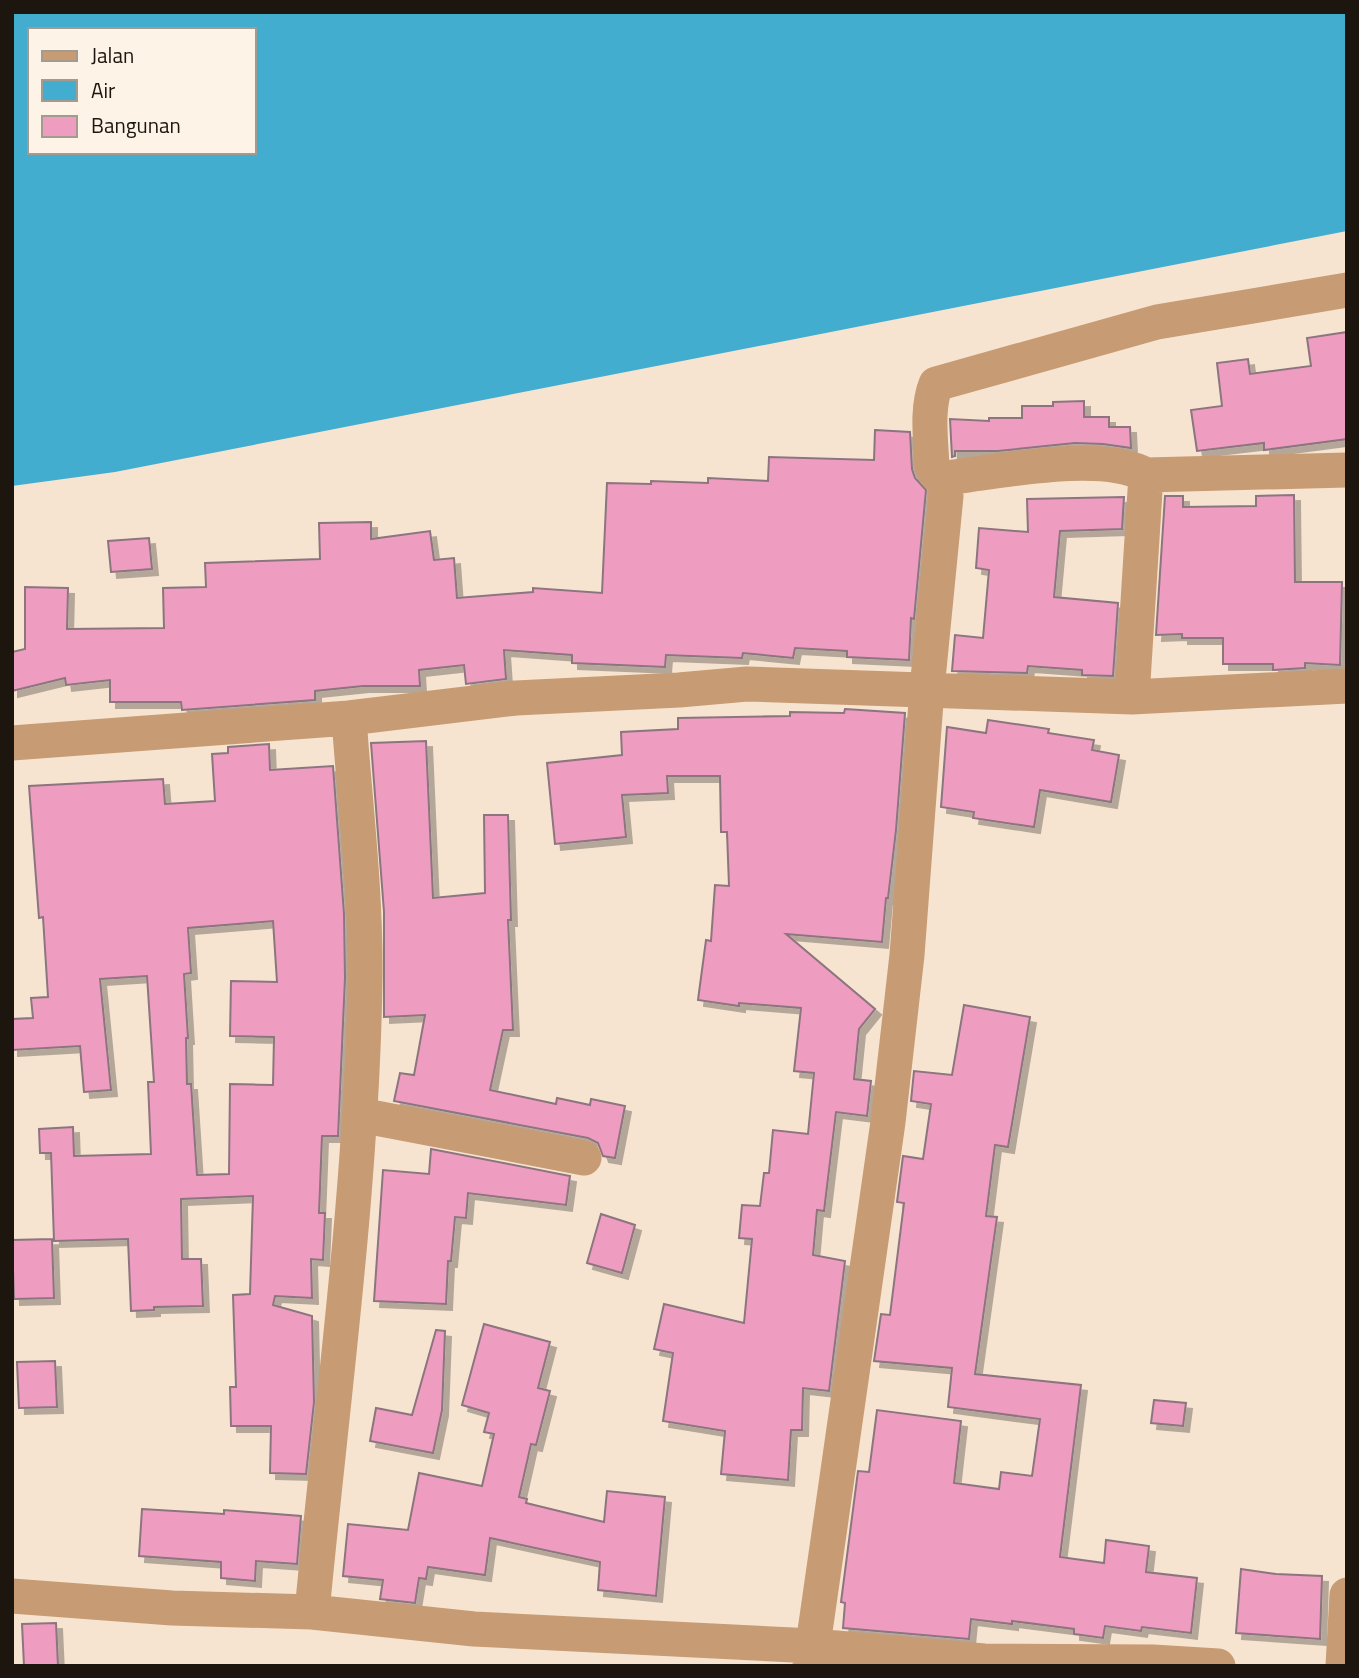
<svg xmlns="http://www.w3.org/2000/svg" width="1359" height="1678" font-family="'Titillium Web',sans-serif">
	<defs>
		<filter id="shadow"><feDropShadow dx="6" dy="6" stdDeviation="0" flood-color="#0004"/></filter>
	</defs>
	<rect width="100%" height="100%" fill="#f6e4d0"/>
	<path fill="#43adcf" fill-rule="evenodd" d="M12,12H1347V231L115,472L12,486ZM30,30H254V152H30Z"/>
	<path fill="#ee9dc1" stroke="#8d757f" stroke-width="2" fill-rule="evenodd" filter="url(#shadow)" d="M1347,332V439L1264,450V443L1197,451L1191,410L1222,406L1217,363L1248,359L1250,374L1311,366L1307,338Z
		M1084,401V417H1109V427H1130L1131,448L1103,444L1075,443L998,451H955V456L952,457L950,419L989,421V418H1022V406H1053V402Z
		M875,430L910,432L912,469L915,478L926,490L914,619L911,618L909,660L847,657V651L795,648L793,658L743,653L742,658L666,655L665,667L572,663V655L504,650L506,679L466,684L464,665L419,670L420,686H363L315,691V700L182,710L181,702H110V680L66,685L65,678L12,691V652L25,649V587L68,588L67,629L164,628L163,588L206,587L205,563L320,559L319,523L371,522V539L430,531L434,560L454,558L457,598L533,592V588L602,593L607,483L651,484V481L708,483V478L768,481L769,457L874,460Z
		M1294,495L1295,582H1342L1340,665L1305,663V668L1273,670V664H1223V638H1182V634L1156,635L1165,496H1183V507L1256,506V496Z
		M1124,497L1122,529L1060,531L1054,597L1118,603L1113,676L1082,675V670L1028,666L1027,673L952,671L955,635L983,638L989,570L976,568L979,528L1028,532L1027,499Z
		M149,538L152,569L111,572L108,541Z
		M845,709L905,713L896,830L888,898H886L882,942L786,934L875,1009L859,1029L854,1079L871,1081L867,1116L836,1112L824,1211L817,1210L813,1255L845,1261L829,1391L803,1388L802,1430H791L788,1480L721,1474L725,1431L663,1421L673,1353L654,1349L664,1304L744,1323L752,1239L739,1238L742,1205L760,1206L764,1173H769L773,1130L808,1134L814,1073L794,1071L801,1008L739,1003V1006L698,1000L706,940L711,941L715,885L729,886L727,832H721L720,776H667L668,793L622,795L626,837L555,844L547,763L622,755L621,732L678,729V718L790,716V712L844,713Z
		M988,720L1049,729L1048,733L1094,740L1092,750L1119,755L1111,802L1040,790L1034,827L973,818L974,812L941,807L947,727L986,733Z
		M426,741L433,898L485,893L484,815H508L511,920H508L513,1030H503L490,1090L556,1104L557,1098L590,1105L591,1099L625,1106L615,1158L603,1156L598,1143L588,1138L394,1101L400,1073L414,1075L425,1015L384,1017V912L371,743Z
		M269,744L270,770L333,766L344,914L345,978L338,1136H322L319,1213H325L323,1260L311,1259L312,1298L275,1296L273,1305L312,1316L314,1402L306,1474L270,1473L271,1426H231L230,1387H236L233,1295L250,1294L253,1196L181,1199L182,1259H201L203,1306L154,1307V1310L131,1311L128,1239L54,1241L51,1153H40L39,1129L73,1127L74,1156L151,1154L148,1082H154L147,976L100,979L111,1090L84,1092L80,1046L12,1050V1019L33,1018L31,998L48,997L43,917L39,918L29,786L163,779L165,804L215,801L212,754L228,753V747ZM273,921L277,982L231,981L230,1036L274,1037L273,1085L230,1084L229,1174L197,1175L191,1084H187L186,1038H188L184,974L191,973L188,928Z
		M964,1005L1030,1017L1008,1147L995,1145L986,1216L997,1217L975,1374L1081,1385L1060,1557L1104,1563L1106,1540L1149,1546L1146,1572L1197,1578L1191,1633L1142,1627L1141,1631L1105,1626L1103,1638L1074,1634V1629L1012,1621V1624L971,1619L969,1639L843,1628L845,1603L841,1602L858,1471L869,1472L877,1410L961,1421L954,1483L999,1489L1001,1472L1032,1476L1040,1419L948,1407L952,1368L874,1361L881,1314L890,1315L904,1203L897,1202L903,1156L923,1159L931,1104L911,1101L914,1071L952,1075Z
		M431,1149L570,1176L566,1205L468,1193L466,1218L455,1217L451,1261H448L446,1304L374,1301L383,1170L429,1174Z
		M601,1214L635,1225L622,1273L587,1263Z
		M52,1239L54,1298L14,1299L12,1240Z
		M484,1324L550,1342L538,1388L550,1391L536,1445L531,1444L519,1497L527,1499L526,1503L604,1522L607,1491L665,1497L656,1596L598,1590L600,1562L490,1538L485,1575L428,1567L426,1579L419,1578L415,1603L380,1599L383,1580L343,1576L348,1524L408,1530L419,1473L482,1486L494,1434L484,1432L489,1413L462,1405Z
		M436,1330L445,1331L442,1410L433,1453L370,1441L376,1408L412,1415Z
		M55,1361L57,1407L19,1408L17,1362Z
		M1154,1400L1186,1403L1183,1426L1151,1423Z
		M142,1509L224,1514V1510L301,1516L297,1564L256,1561L255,1581L221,1578V1562L139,1556Z
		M1241,1569L1276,1574L1322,1576L1320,1639L1236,1633Z
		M56,1623L58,1666H24L22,1624Z"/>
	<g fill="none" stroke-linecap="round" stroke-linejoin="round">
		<path stroke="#c79b74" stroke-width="35" d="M945,478C999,472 1100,450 1146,475L1347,470
			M1132,697L1146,475
			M12,743L349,718L516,698L679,690L747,684L1132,697L1347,686
			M360,1115L584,1158
			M12,1596L172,1608L312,1612L474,1629L814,1646L984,1661L1153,1662L1218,1666
			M312,1612C332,1401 362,1190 365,978C366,891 355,804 349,718
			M810,1666L888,1122L907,955L927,689L946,496L945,478L937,475L932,467C931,440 926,409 936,384L1157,322L1347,290
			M1343,1666L1347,1595"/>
	</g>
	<rect width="1359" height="1678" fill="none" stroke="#1c160f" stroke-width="28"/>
	<rect x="28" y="28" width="228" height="126" fill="#fdf3e6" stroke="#a39b90" stroke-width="2"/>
	<rect x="42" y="51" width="35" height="10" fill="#c79b74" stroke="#a39b90" stroke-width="2"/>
	<text x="91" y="63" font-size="21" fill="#1c160f">Jalan</text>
	<rect x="42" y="80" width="35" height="21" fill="#43adcf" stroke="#a39b90" stroke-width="2"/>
	<text x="91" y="98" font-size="21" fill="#1c160f">Air</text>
	<rect x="42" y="116" width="35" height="21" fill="#ee9dc1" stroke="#a39b90" stroke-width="2"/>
	<text x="91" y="133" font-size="21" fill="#1c160f">Bangunan</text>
</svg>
